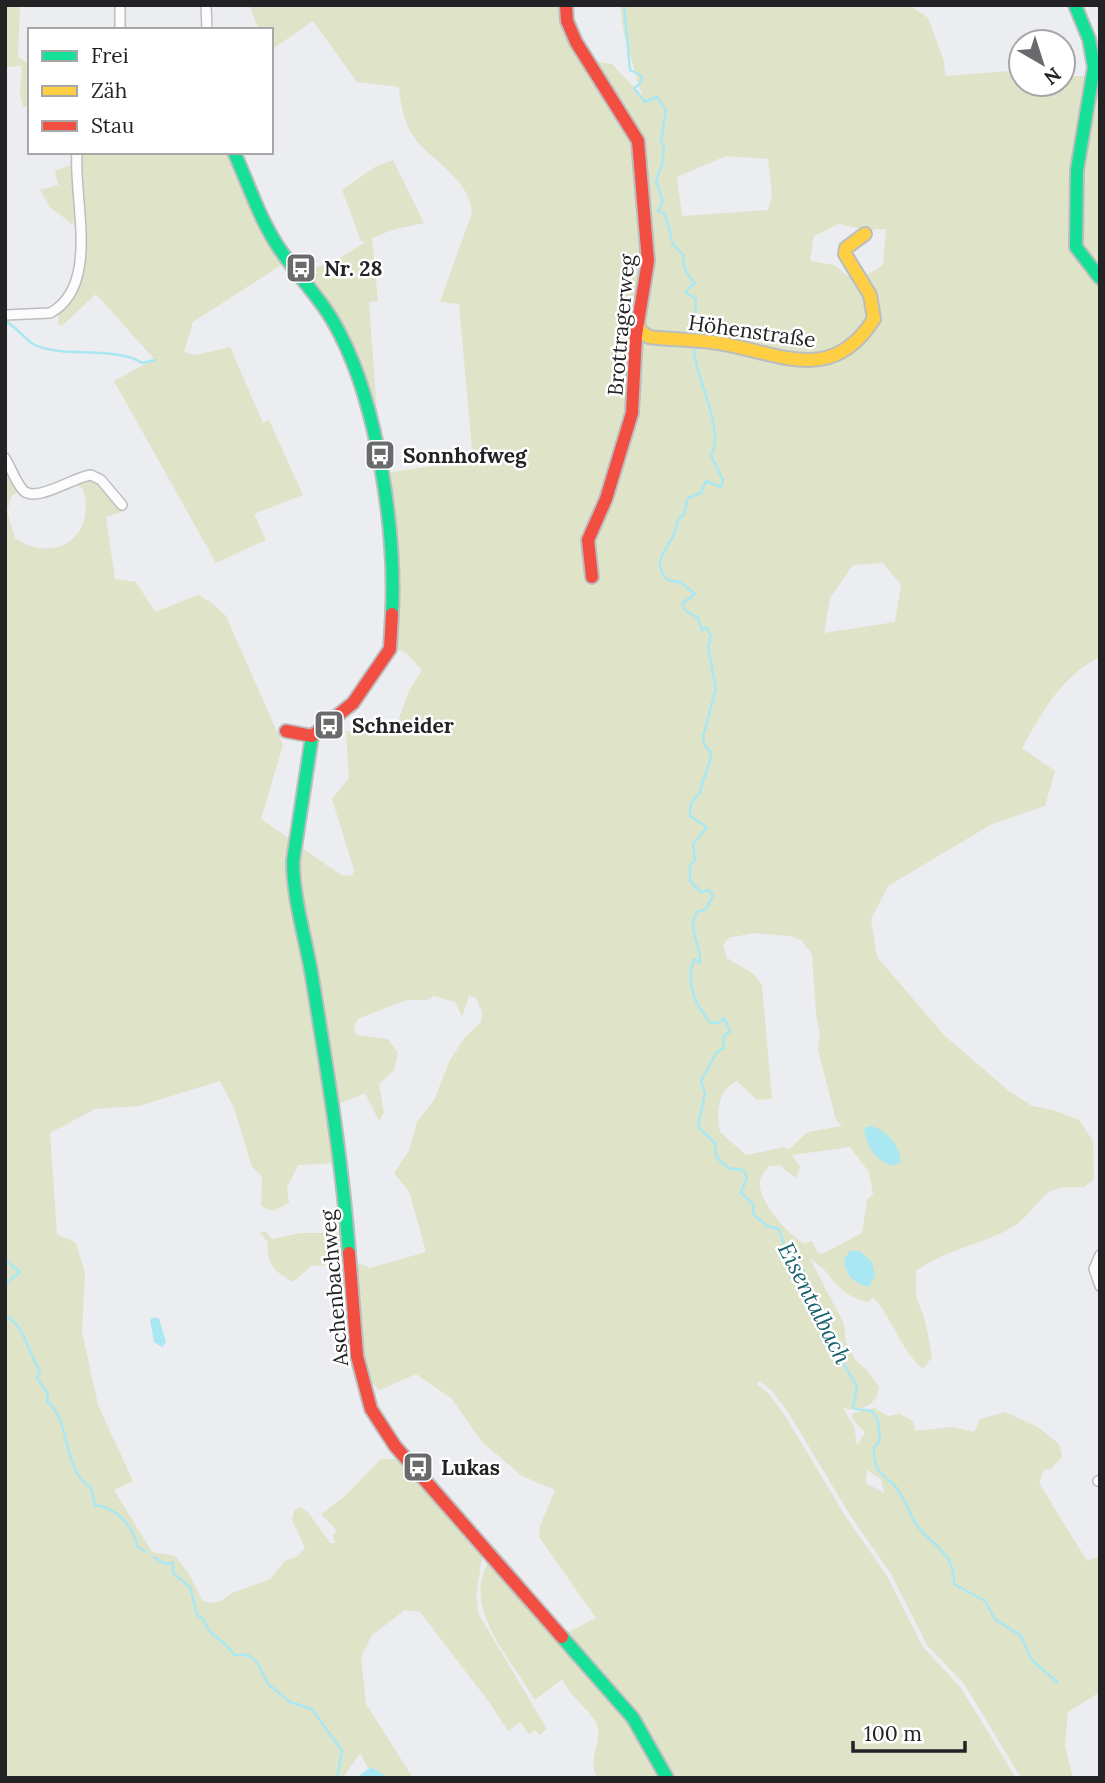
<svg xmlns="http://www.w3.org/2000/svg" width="1105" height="1783" font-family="Lora,serif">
	<rect width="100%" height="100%" fill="#ebedf0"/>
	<path fill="#dfe3c8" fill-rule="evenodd" d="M5,5H20L18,57L30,65V106L23,107L20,95L22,66L5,67Z
		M249,5H562L585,60L612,64L642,96L624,34L620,5H909L928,18L943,58L946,76L1021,70V84H1063V76H1097L1100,73V657C1061,676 1042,713 1022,748L1055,771L1045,806L992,824L888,886L871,919L877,957L945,1036L1009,1091L1032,1106L1053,1110L1079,1120L1093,1141L1094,1179L1084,1187C1073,1188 1063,1186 1053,1190C1040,1196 1028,1218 1014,1226C981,1246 950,1247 916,1271V1296L925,1320L932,1357L923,1369C900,1349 893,1319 873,1297L869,1302C833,1295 835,1273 810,1259L844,1324L846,1342L856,1361L867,1370L879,1387C877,1406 859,1412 843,1408L854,1426L857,1445L865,1433L852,1418L853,1413L874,1408L888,1416L900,1414L913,1421L915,1431L952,1427L974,1432L980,1419L1005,1412L1038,1427L1059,1444L1062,1457L1051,1469L1044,1470L1039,1483L1087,1561L1100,1556V1692L1068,1712L1065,1745L1073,1778H1021L965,1685L927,1645L891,1574L850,1515L788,1412L773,1392L759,1381L757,1384L770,1395L784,1414L846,1517L887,1576L923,1647L961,1688L1016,1778H598C585,1760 605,1740 596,1723C590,1710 571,1698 562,1679L535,1700C513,1662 460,1606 489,1562L559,1637L596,1618L539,1537L540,1526L555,1490L522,1476L482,1442L451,1398L416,1374L380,1390C352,1372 356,1298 353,1266L344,1261L334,1265L311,1266L293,1282C275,1272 266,1264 268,1242L260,1233L265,1231L272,1239L301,1233H346L358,1263L370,1268L426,1252L409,1191L394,1173L409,1151L417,1122L434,1100L450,1060L465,1037L481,1022L482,1012L476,998L469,996L462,1017L455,1002L434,996L427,1000H406L358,1019L354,1026L356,1035L388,1039L398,1053L394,1070L379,1084L384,1113L379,1121L365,1093L332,1107L339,1163L298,1165L287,1188L289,1203L273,1211L261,1206L262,1176L252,1167L234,1108L220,1081L139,1106L95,1109L50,1133L57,1234L76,1243L85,1273L82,1332L98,1405L133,1481L114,1490L152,1552L175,1556L189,1574L202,1600L209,1603L221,1601L232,1593L270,1579L285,1561L298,1556L305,1548L292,1520L294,1511L300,1507L308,1512L330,1543H335L333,1534L337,1531L321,1514L343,1498L381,1459H401L483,1551L476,1597L479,1615L547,1729L540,1735L535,1730L529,1734L520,1722L508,1731L489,1702L420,1612L405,1610L372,1635L361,1657L366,1704L413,1778H389L371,1767L368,1768L360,1753L343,1778H5V461L20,491L12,495L7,511L15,538C55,565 97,537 83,489L75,483L93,477L124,511L106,517L115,579L136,582L155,612L198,595L212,603L226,616L283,745L261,819L341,875L352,876L354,870L332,799L349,778L346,731L396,727L409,691L422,670L407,654L388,644L382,496L355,381L306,271L333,262L366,242L361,241L342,190L375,167L393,160L424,223L395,229L372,238L378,301L369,302L378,427L385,470L391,472L473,460L459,304L440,302L472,213C470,180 435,163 416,140C404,125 401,105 399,87L357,82L313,21L271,50V30H259ZM726,156L768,159L772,195L768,210L682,216L677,177ZM839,224L867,230L886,229L883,265L856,282L834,265L810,261L814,236ZM883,563L901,585L895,622L824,633L830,598L853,565ZM754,933L791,936L801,940L812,954L816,1015L820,1033L818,1049L836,1120L842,1126L808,1132L788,1150L785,1147L746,1155L720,1132C716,1114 718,1089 737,1081L757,1100L772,1099L762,985L754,974L727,958L723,946L728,938ZM850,1147L869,1172L873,1194L867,1200L862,1233L822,1254L817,1252L812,1241L804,1244C788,1234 757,1201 760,1181C761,1175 766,1171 769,1166L779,1165L796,1178L800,1167L792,1155ZM867,1470L881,1479L884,1493L866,1483Z
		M79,152H231L286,262L193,322L184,352L196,355L230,347L263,423L269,420L303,495L254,514L266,540L216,563L114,381L154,359L96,294L66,322L61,326L58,323L59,309L78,282Z
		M73,164L77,219L72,224L50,207L40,190L58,185L55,171Z"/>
	<path fill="#a9e7f2" d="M871,1126C886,1130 900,1145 901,1162L892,1166C874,1158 867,1148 864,1128Z
		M850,1251H860L872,1262L875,1275L869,1287C853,1283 846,1276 844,1259Z
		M154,1317L159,1319L166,1342L162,1347L154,1342L150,1320Z
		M371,1767L389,1778H362L360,1775Z"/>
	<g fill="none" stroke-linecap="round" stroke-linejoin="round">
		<path stroke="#a9e7f2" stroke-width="2.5" d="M624,5L630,70L642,76L640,84L634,88L645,102L657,97L666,110L661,141L664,148L662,165L656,181L663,202L658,211L665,214L673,244L684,256C681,268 688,275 695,284L689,287L686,293L696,299L695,316L690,319L696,333
			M5,321C16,326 24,339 35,345C61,358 118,346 142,363L155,360
			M694,346C693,377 726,426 711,456L723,480L721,487L706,481L701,493L688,498L684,514L677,521C676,547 647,556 667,580L680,582L695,594L683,603L685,610L698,618L702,630L707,628L711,636L708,647L716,689L703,736L705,746L711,752C710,769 701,780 700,793C691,800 690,805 690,816L707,827L693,844L695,860L690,866V881L701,892L709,890L713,896L706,909L697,912C686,928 702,946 700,963L694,959C685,984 695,1005 711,1023H718L724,1018L730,1031L723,1037L724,1048L717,1052L701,1081L705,1094L698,1127L715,1143L716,1157L728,1168L743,1170L747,1177L741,1193L753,1204V1214L767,1226L779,1229L786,1251L804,1271L807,1289L818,1301L817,1315L830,1329L843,1363L857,1386L853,1408C857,1410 861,1410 866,1410C881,1411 878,1430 880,1441L874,1447C873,1466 878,1472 892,1483C901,1490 909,1511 914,1521C928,1545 955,1549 954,1584L985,1601L995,1619L1021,1636L1032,1660L1057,1682
			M5,1260L20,1272L5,1284
			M5,1316C26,1325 27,1354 40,1370L37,1378L48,1394L47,1401C73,1424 61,1468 91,1488L95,1505C115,1507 135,1527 137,1547L146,1552
			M154,1557L165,1564L173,1563V1573L190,1587L197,1615L204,1620C209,1639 225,1638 234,1655H248L257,1662L268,1684L290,1702L312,1709L342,1751L337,1778"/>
		<g stroke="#bbbdbe" stroke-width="12">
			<path id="street" d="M120,5V30
				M206,5L207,30
				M5,315L50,313C101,286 73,199 77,152
				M5,458C11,468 15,480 22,489C34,505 73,477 91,475L101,480L122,505
				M1100,1255L1094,1269L1100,1286
				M1098,1481L1100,1480"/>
		</g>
		<g stroke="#bbbdbe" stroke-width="16">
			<path id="fast" d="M1075,5L1089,39L1094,67L1077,170L1076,247L1100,278
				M234,152C248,183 260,220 279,248C299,278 324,301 340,334C378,407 396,532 392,614
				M312,736L293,861C293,900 306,939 312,977C327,1069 342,1160 349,1253
				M562,1637L633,1718L667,1778"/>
		</g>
		<g stroke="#bbbdbe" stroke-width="16">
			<path id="slow" d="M638,323L640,331L649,337C672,340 696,339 719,343C782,354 832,385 874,319L870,295L845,254L846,248L865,234"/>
		</g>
		<g stroke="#bbbdbe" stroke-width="16">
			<path id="jam" d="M566,5L567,21L576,42L638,141L648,261L636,335L632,413L606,499L588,540L592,577
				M286,731L312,736L353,703L390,649L392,614
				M349,1253L357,1356L371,1409L395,1446L562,1637"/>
		</g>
		<use href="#street" stroke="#fcfcfd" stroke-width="9"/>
		<use href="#fast" stroke="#16e098" stroke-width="12"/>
		<use href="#slow" stroke="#ffcf43" stroke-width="12"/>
		<use href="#jam" stroke="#f24e42" stroke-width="12"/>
	</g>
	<defs>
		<g id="bus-square" transform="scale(1.575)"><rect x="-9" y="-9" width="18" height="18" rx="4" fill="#696a6c" stroke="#fff"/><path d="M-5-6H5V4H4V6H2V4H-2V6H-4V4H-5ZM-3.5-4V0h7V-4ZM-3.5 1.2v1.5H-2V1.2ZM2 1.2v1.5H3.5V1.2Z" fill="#fff"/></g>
	</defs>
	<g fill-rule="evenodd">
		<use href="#bus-square" x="301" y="268"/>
		<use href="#bus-square" x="380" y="455"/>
		<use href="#bus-square" x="329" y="725"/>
		<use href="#bus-square" x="418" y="1467"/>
	</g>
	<g text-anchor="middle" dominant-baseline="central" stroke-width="5" stroke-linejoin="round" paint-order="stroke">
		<g font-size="21" font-weight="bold" fill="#232325" stroke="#fff" text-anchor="start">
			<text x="324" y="268">Nr. 28</text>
			<text x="403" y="455">Sonnhofweg</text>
			<text x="352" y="725">Schneider</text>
			<text x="441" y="1467">Lukas</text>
		</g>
		<g font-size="21" fill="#232325" stroke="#fff">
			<text transform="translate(621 325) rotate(-85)">Brottragerweg</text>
			<text transform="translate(752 331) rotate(8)">Höhenstraße</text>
			<text transform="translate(334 1288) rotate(-95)">Aschenbachweg</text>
		</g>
		<g font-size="23" font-style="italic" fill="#18616c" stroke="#fff">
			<text transform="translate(815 1303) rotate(63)">Eisentalbach</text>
		</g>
	</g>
	<rect width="1105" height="1783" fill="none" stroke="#232325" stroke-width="14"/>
	<rect x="28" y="28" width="245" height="126" fill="#ffffff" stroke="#a7a7a8" stroke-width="2"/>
	<rect x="42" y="51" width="35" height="10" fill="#16e098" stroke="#a7a7a8" stroke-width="2"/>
	<text x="91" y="63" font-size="21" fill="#232325">Frei</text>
	<rect x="42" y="86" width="35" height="10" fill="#ffcf43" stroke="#a7a7a8" stroke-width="2"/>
	<text x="91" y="98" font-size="21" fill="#232325">Zäh</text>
	<rect x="42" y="121" width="35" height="10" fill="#f24e42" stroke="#a7a7a8" stroke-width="2"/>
	<text x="91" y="133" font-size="21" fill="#232325">Stau</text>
	<g transform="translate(1042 63) rotate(141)"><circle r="33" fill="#ffffff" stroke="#a7a7a8" stroke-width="2"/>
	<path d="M0-5L12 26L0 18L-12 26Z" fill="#696a6c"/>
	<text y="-10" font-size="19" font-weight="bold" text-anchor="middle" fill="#232325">N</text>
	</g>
	<path d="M853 1741v10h112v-10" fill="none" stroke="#232325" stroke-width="3.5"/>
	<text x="864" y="1741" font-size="21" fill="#232325" stroke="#ffffff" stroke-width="5" paint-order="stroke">100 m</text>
</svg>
